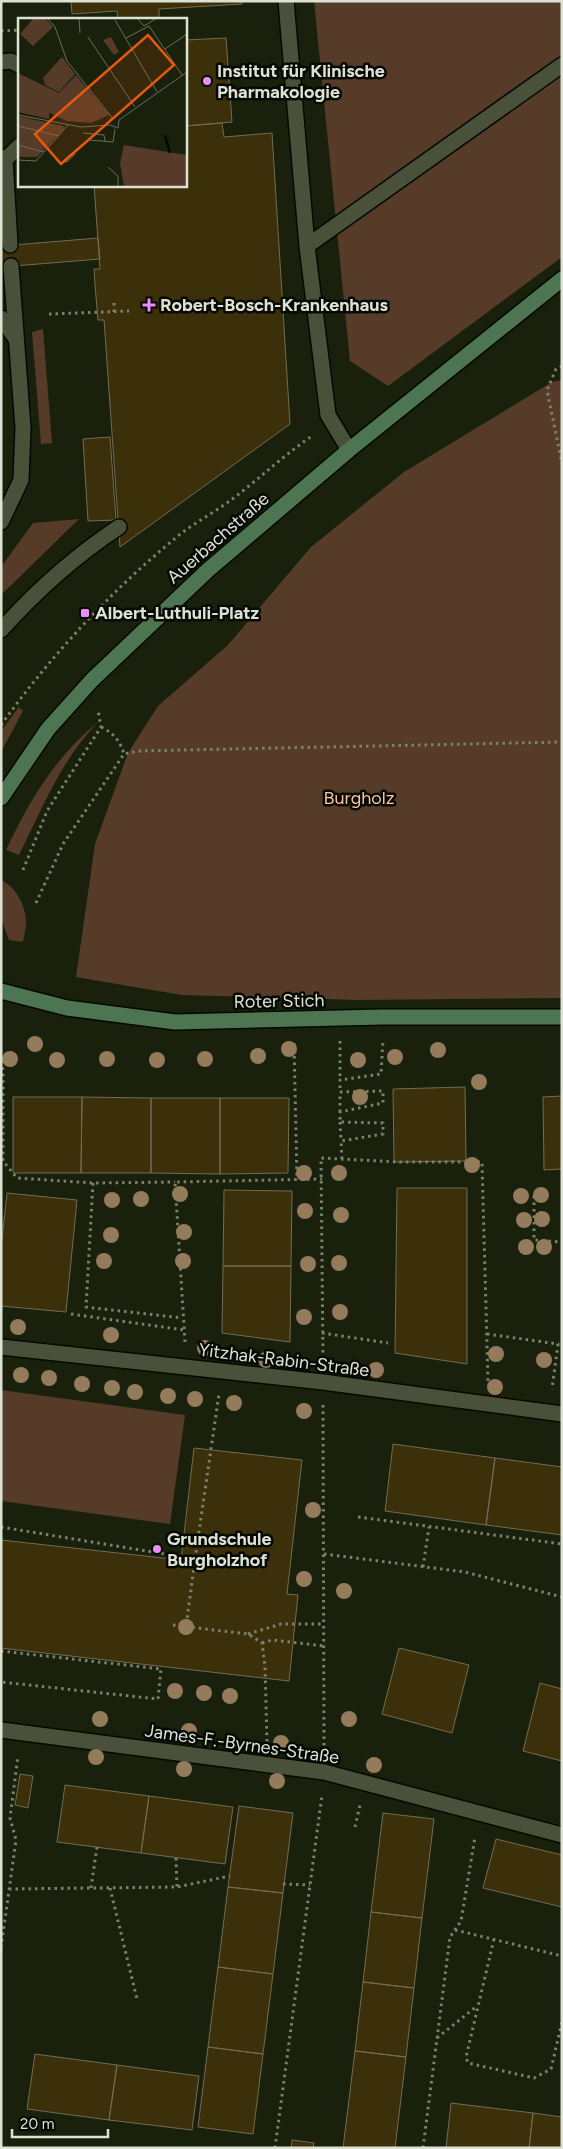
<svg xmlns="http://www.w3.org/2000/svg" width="563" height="2149" font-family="Figtree,sans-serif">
	<rect width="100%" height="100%" fill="#19200b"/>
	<path fill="#563c28" d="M314,1H562V257L388,386L350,361Z
		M43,329L52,443L41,444L32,332Z
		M562,380V998L358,1000L182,995L76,977L95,844L128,753L158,706L228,645L311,547L404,472L552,382Z
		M79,519L1,595V567L33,523Z
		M19,707L23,711L1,752V731Z
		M98,722C61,760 42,809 19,855L6,850C29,801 56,756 98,722Z
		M1,880C16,887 26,906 26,922C26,929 24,936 23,942L9,940L1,918Z
		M1,1390L185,1415L170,1524L1,1501Z"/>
	<path fill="#3c300b" stroke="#746c53" d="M71,1H242V4L159,9V19H118L117,11L72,14Z
		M226,38L232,122L185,126V40Z
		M222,123L224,137L272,133L290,424L120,547L104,320H98L95,285L94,269H100L94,185H185V126Z
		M98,238L100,259L1,267V246Z
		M110,437L116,520L88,521L83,439Z
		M465,1087L466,1161L394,1162L393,1089Z
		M562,1096V1169L544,1170L543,1097Z
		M13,1097H82L81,1173H13Z
		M82,1097L151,1098V1173H81Z
		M151,1098H220V1174L151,1173Z
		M220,1098H289L288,1173L220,1174Z
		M397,1188H467V1364L395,1353Z
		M224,1190L292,1191L291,1266H223Z
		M7,1193L77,1200L66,1312L1,1306V1248Z
		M223,1266H291L290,1342L222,1333Z
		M393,1444L495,1458L486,1525L385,1511Z
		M194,1448L302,1460L287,1594L298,1595L289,1681L1,1648V1540L181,1560Z
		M495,1458L562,1467V1535L486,1525Z
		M399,1648L469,1665L452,1733L382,1714Z
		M540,1683L562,1689V1761L523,1751Z
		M20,1774L33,1776L28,1808L15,1805Z
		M65,1785L149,1796L141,1853L57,1842Z
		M149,1796L233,1807L225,1864L141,1853Z
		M239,1806L293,1813L283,1893L228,1887Z
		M383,1813L434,1819L422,1918L371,1912Z
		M496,1839L562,1855V1907L483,1888Z
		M228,1887L283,1893L273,1974L218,1967Z
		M371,1912L422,1918L414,1988L363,1982Z
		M218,1967L273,1974L263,2054L208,2047Z
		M363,1982L414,1988L406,2057L355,2051Z
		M208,2047L263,2054L253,2134L198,2127Z
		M355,2051L406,2057L395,2148H343Z
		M35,2054L117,2065L109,2120L27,2109Z
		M117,2065L199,2076L192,2130L109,2120Z
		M451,2103L533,2113L529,2148H446Z
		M533,2113L562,2117V2148H529Z
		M292,2140L314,2143L313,2148H291Z"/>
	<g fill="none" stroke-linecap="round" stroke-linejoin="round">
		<g stroke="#050a00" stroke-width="18">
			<path id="lane" d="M1,62L11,61L19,65
				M1,157L5,160L10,245
				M5,160L19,146
				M1,318L16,339
				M1,522L21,480L23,428L11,266
				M1,630C36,591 75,556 119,527"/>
		</g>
		<g stroke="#050a00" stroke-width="18">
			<path id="street" d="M286,1L307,246L328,415L349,450
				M307,246L562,65
				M1,1347L323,1382L562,1414
				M1,1730L324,1772L562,1835"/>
		</g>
		<g stroke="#050a00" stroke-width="18">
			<path id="secondary" d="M1,798L48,729L92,680L208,570L349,450L562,279
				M1,991L67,1008L175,1022L383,1017H562"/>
		</g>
		<path stroke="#7b816f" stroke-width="3" stroke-dasharray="2.5 4" stroke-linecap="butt" d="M1,31L19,30
			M114,303V312
			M49,314L129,311
			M562,366L556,369L547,390L562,464
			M1,725C50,657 108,594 172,541C190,525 212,514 231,500C259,479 284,455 312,436
			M101,727C114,733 120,741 124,754
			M23,870L47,811L101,727L98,710
			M36,903L63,844L124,754L138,751L562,742
			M340,1041V1080
			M294,1043L297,1180
			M1,1061L3,1070V1161L17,1178L93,1183L175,1182
			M340,1112V1092
			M340,1122L341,1141
			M342,1159L341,1141L383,1134V1123L340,1122V1112L383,1103V1091L340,1092V1080L381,1074L383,1040
			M93,1183L86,1307L182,1318
			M534,1196V1240L562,1242
			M71,1314L184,1330
			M322,1333L388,1343
			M487,1334L558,1344L552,1389
			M185,1342L175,1182L322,1179
			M323,1359L321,1158L400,1162H482L488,1381
			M323,1405L324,1749
			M358,1517L562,1544
			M1,1527L195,1559L186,1627
			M324,1554L465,1572L562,1597
			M195,1559L219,1394
			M423,1567L429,1527
			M173,1625L248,1634L262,1643L265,1667L267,1742
			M248,1634L281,1624H324
			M262,1643L272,1640L324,1646
			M1,1651L161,1669L158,1699L1,1682
			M355,1827L360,1805
			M176,1858L177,1887
			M283,1884L310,1885
			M91,1888L97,1847
			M110,1888L137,1999
			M9,1889L177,1887L230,1876
			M455,1930L562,1956
			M494,1939L466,2057L468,2063L534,2078L551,2069L562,2022
			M1,1948L16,1840L10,1818L18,1756
			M437,2038L477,2006
			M275,2148L322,1795
			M423,2148L450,1937L461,1921L475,1837"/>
		<use href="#lane" stroke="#49513a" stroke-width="15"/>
		<use href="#street" stroke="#49513a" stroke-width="15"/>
		<use href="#secondary" stroke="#4d7552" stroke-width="15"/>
	</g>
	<g fill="#947b5b">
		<circle cx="35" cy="1044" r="8"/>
		<circle cx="289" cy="1049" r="8"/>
		<circle cx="438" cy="1050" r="8"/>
		<circle cx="258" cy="1056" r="8"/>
		<circle cx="395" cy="1057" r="8"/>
		<circle cx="10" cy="1059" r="8"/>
		<circle cx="107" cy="1059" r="8"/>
		<circle cx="205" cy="1059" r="8"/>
		<circle cx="57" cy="1060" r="8"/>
		<circle cx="157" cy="1060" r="8"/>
		<circle cx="358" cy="1060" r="8"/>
		<circle cx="479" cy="1082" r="8"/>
		<circle cx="360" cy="1097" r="8"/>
		<circle cx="472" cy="1165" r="8"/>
		<circle cx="304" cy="1173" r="8"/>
		<circle cx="339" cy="1173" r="8"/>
		<circle cx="180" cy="1194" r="8"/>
		<circle cx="541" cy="1195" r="8"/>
		<circle cx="521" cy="1196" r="8"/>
		<circle cx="141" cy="1199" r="8"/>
		<circle cx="112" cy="1200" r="8"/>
		<circle cx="305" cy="1211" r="8"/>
		<circle cx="341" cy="1215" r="8"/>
		<circle cx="542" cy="1219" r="8"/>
		<circle cx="524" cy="1220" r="8"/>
		<circle cx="184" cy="1232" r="8"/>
		<circle cx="111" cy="1235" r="8"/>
		<circle cx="526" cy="1247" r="8"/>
		<circle cx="544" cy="1247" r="8"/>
		<circle cx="104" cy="1261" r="8"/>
		<circle cx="183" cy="1261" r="8"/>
		<circle cx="339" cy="1263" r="8"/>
		<circle cx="308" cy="1264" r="8"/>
		<circle cx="340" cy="1312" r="8"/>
		<circle cx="304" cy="1317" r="8"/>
		<circle cx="18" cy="1327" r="8"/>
		<circle cx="111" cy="1335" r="8"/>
		<circle cx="205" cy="1348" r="8"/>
		<circle cx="496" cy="1354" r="8"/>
		<circle cx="266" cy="1360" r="8"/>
		<circle cx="544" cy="1360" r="8"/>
		<circle cx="376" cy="1370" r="8"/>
		<circle cx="21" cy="1375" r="8"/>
		<circle cx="49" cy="1378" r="8"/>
		<circle cx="82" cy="1384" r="8"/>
		<circle cx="495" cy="1387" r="8"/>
		<circle cx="112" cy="1388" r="8"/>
		<circle cx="135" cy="1392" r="8"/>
		<circle cx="168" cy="1396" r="8"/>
		<circle cx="195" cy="1399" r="8"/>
		<circle cx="234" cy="1403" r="8"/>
		<circle cx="304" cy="1411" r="8"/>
		<circle cx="313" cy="1510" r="8"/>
		<circle cx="304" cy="1579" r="8"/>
		<circle cx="344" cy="1591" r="8"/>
		<circle cx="186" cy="1627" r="8"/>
		<circle cx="175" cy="1691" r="8"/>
		<circle cx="204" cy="1693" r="8"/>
		<circle cx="230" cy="1696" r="8"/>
		<circle cx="100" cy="1719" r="8"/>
		<circle cx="349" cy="1719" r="8"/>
		<circle cx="189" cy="1731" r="8"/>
		<circle cx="281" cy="1743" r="8"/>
		<circle cx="96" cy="1757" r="8"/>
		<circle cx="374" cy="1765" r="8"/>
		<circle cx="184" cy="1769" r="8"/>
		<circle cx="277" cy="1781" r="8"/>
	</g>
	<g fill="#ec8cfb" stroke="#060903" stroke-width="2">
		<circle cx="207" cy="81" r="5"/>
		<path d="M146.5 297.5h5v5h5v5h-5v5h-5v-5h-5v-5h5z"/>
		<rect x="80" y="608" width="10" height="10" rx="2.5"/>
		<circle cx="157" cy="1549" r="5"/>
	</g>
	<g text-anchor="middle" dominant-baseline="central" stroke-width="5" stroke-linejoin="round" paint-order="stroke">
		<g font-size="18" font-weight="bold" fill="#dde2d4" stroke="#060903" text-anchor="start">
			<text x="217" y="71">Institut für Klinische<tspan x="217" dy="21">Pharmakologie</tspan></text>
			<text x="160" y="305">Robert-Bosch-Krankenhaus</text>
			<text x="95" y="613">Albert-Luthuli-Platz</text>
			<text x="167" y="1539">Grundschule<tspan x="167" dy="21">Burgholzhof</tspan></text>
		</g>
		<g font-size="18" fill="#dde2d4" stroke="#060903">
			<text transform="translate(218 538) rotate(-41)">Auerbachstraße</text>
			<text transform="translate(279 1001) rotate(-1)">Roter Stich</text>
			<text transform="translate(284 1360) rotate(7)">Yitzhak-Rabin-Straße</text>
			<text transform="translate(242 1744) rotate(8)">James-F.-Byrnes-Straße</text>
		</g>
		<g font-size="18" fill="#f9c59d" stroke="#060903">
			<text x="359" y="798">Burgholz</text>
		</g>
	</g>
	<g transform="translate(18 18)">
		<rect width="169" height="169" fill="#19200b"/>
		<path d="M16,0H27L35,9L15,28L2,16ZM93,19L101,34L96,37L85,22ZM44,39L57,56L41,74L27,67L25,60ZM0,55L41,75L58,57L91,97L73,105L49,103L31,95V101L0,94ZM0,98L45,108L46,111L19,139H0ZM106,127L169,137V169H106L102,145Z" fill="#563c28"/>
		<path fill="none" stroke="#000807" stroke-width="2.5" d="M147,117L152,135"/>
		<path fill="none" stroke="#676e5b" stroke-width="1" d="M29,0L37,9L49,43L95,101M61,0L62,15M119,0L126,8L139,0M97,2L139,74M70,19L117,89M108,20L131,8L164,57M147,31L169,16M0,97L63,109L92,107M101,102L169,54M92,107L100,110L101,102M0,108L41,118M65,115L86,117L87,123M0,127L26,134M56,133L71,122L95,124L97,111M55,134L45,143L49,144L57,136M0,142L18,143L50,107M90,149L100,158V169"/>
		<path fill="#e8590c" fill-opacity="0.15" stroke="#e8590c" stroke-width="2.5" d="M130,17L156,47L43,146L17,116Z"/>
		<rect width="169" height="169" fill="none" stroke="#dde2d4" stroke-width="2.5"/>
	</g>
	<rect width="563" height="2149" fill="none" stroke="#dde2d4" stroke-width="5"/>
	<path d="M12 2129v8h96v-8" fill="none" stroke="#dde2d4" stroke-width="2.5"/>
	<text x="20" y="2129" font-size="15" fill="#dde2d4" stroke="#060903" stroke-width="4" paint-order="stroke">20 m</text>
</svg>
